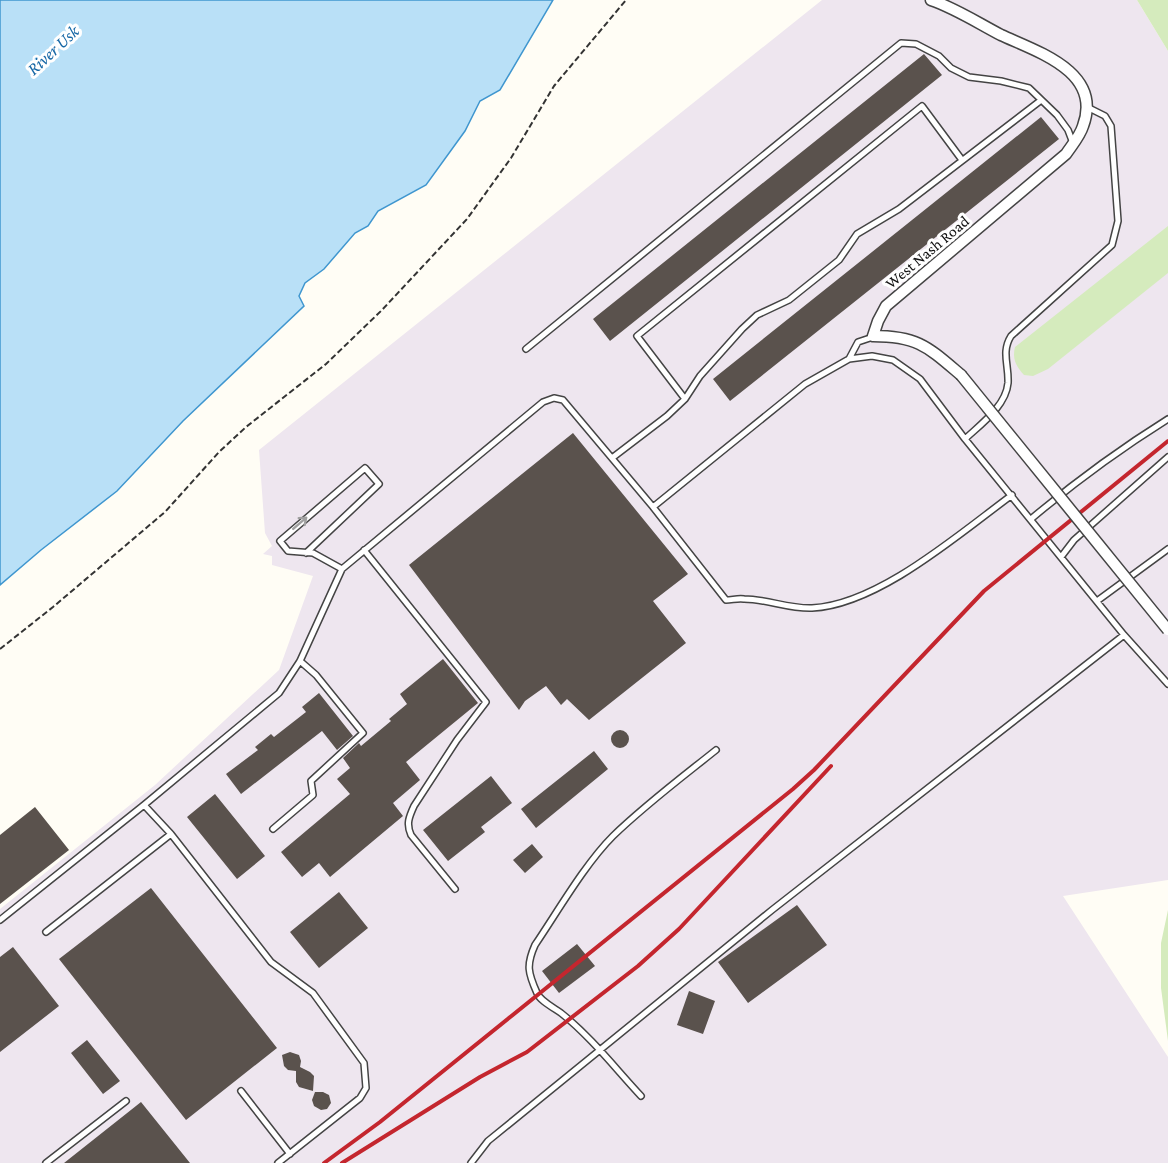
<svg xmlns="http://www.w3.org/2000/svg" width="1168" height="1163" font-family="'Crimson Pro',serif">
	<rect width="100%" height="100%" fill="#fffdf5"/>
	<path fill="#eee6ef" d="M822,0H1137L1168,51V880L1063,896L1168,1057V1163H0V909L155,785L279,670L313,576L272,565V556L263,554L272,546L265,533L259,450Z"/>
	<path fill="#d5ebbd" d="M1137,0H1168V51Z
		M1168,226V273L1048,369L1033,376L1024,375C1016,366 1012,359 1015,347Z
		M1168,910V1041L1161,988V943Z"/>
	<path fill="#b9e0f7" stroke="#3f96cf" stroke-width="1.5" d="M0,0H553L500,90L480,101L465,131L426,185L378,211L368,226L355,233L324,269L305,283L299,296L304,306L183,421L117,491L41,550L0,585Z"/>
	<path fill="#5a524d" d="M924,54L942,75L610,341L593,319Z
		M1041,117L1059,139L730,401L713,379Z
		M573,433L688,574L653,601L686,643L589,720L567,699L561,705L546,686L525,701L519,710L409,565Z
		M443,659L478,703L406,762L420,780L393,803L403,816L330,877L319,863L302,877L281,852L350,794L337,779L350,768L343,758L359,743L361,746L391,721L389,719L407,704L400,694Z
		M319,693L353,736L337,750L322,731L241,794L226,774L258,750L255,747L271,734L274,737L306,712L302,707Z
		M611 739a9 9 0 1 1 18 0a9 9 0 1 1-18 0Z
		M594,751L608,769L536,828L521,809Z
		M491,776L512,803L481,827L485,832L448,861L423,830Z
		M215,794L265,856L237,879L187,817Z
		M35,807L69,850L0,904V835Z
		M532,844L543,857L525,873L513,860Z
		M151,888L277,1048L186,1120L59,959Z
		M339,892L368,928L319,968L290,932Z
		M797,905L827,945L748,1003L718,962Z
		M577,944L595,966L559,993L542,971Z
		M13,947L59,1006L0,1052V957Z
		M689,991L715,1001L703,1034L677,1025Z
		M87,1040L120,1081L103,1094L71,1053Z
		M290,1052L299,1055L301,1061L300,1067L310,1072L314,1076L313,1091L299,1087L296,1082V1071L288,1070L284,1066L282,1055Z
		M315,1092H323L329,1095L331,1103L327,1109L321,1110L314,1106L312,1100Z
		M141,1102L190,1163H64Z"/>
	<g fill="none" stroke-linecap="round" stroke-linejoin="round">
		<g stroke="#444" stroke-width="8">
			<path id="service" d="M526,349L901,43L916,44L939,56L951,68L969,77L1001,81L1029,88L1057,115L1068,130L1073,143
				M849,359L858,342L873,337
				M685,399L637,336L922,106L962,160
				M965,439C981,424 1006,406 1008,383C1009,365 1001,352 1011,336L1112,245L1118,221L1111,126L1105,116L1087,107
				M612,458L667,416L685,399L700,376L742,329L757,315L789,300L839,260L857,234L899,209L1040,101
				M1012,495C959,534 878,605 812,608C789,609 767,599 744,599C738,598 732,600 726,600L653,507L805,384L849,359L872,356L893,360L920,379L965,439L1124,635L1168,684
				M1031,519C1075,482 1120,449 1168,419
				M364,550L486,702L457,740L414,806C409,817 406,824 411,835L455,889
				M306,553L379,484L365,468L280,541L288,551L313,553L342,569
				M1061,557L1074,540L1168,457
				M1097,601L1168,549
				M144,805L171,834L271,962L313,993L364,1063L366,1088L360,1098L278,1163
				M273,829L313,795L311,781L363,733L316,675L300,661
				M0,920L144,805L279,693L300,661L342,569L543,402L554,398L563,400L653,507
				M46,932L171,834
				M241,1091L290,1154
				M641,1096C615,1068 591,1037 561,1013C554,1008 540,1001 537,993C528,973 526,965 535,945C558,911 585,864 613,836C645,805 681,778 716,750
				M46,1163L126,1101
				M471,1163L488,1141L772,910L1124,635"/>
		</g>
		<g stroke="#444" stroke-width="13">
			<path id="minor" d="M931,0C955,8 978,23 1001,35C1038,52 1103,72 1083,126C1080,136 1072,145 1066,154L886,306L878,321L873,336C918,336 928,347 961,375"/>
		</g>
		<path stroke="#333" stroke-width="2" stroke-dasharray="6 3" stroke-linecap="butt" d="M0,649L53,607L165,512L219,452L246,427L326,364L381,311L467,219L511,158L554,86L626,0"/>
		<use href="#service" stroke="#fff" stroke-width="5"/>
		<use href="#minor" stroke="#fff" stroke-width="10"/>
		<path stroke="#c4262e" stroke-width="4" d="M324,1163L380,1122L793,789L814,770L984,591L1168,441
			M342,1163L480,1077L527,1052L638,966L679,929L831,766"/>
		<g stroke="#444" stroke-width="13" stroke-linecap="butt">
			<path id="minor-bridge" d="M961,375L1168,630"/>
		</g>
		<use href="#minor-bridge" stroke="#fff" stroke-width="10"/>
	</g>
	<defs><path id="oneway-shaft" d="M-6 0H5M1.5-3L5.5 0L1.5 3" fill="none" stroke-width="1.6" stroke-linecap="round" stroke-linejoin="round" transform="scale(1.5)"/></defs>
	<use stroke="#a0a0a0" href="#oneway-shaft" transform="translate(300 523) rotate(-41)"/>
	<g text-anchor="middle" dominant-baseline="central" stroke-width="6" stroke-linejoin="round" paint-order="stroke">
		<g font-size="16" fill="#111" stroke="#fff">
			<text transform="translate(927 252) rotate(-40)">West Nash Road</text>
		</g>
		<g font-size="18" font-style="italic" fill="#1768a6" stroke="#fff">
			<text transform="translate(53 50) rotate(-43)">River Usk</text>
		</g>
	</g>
</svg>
